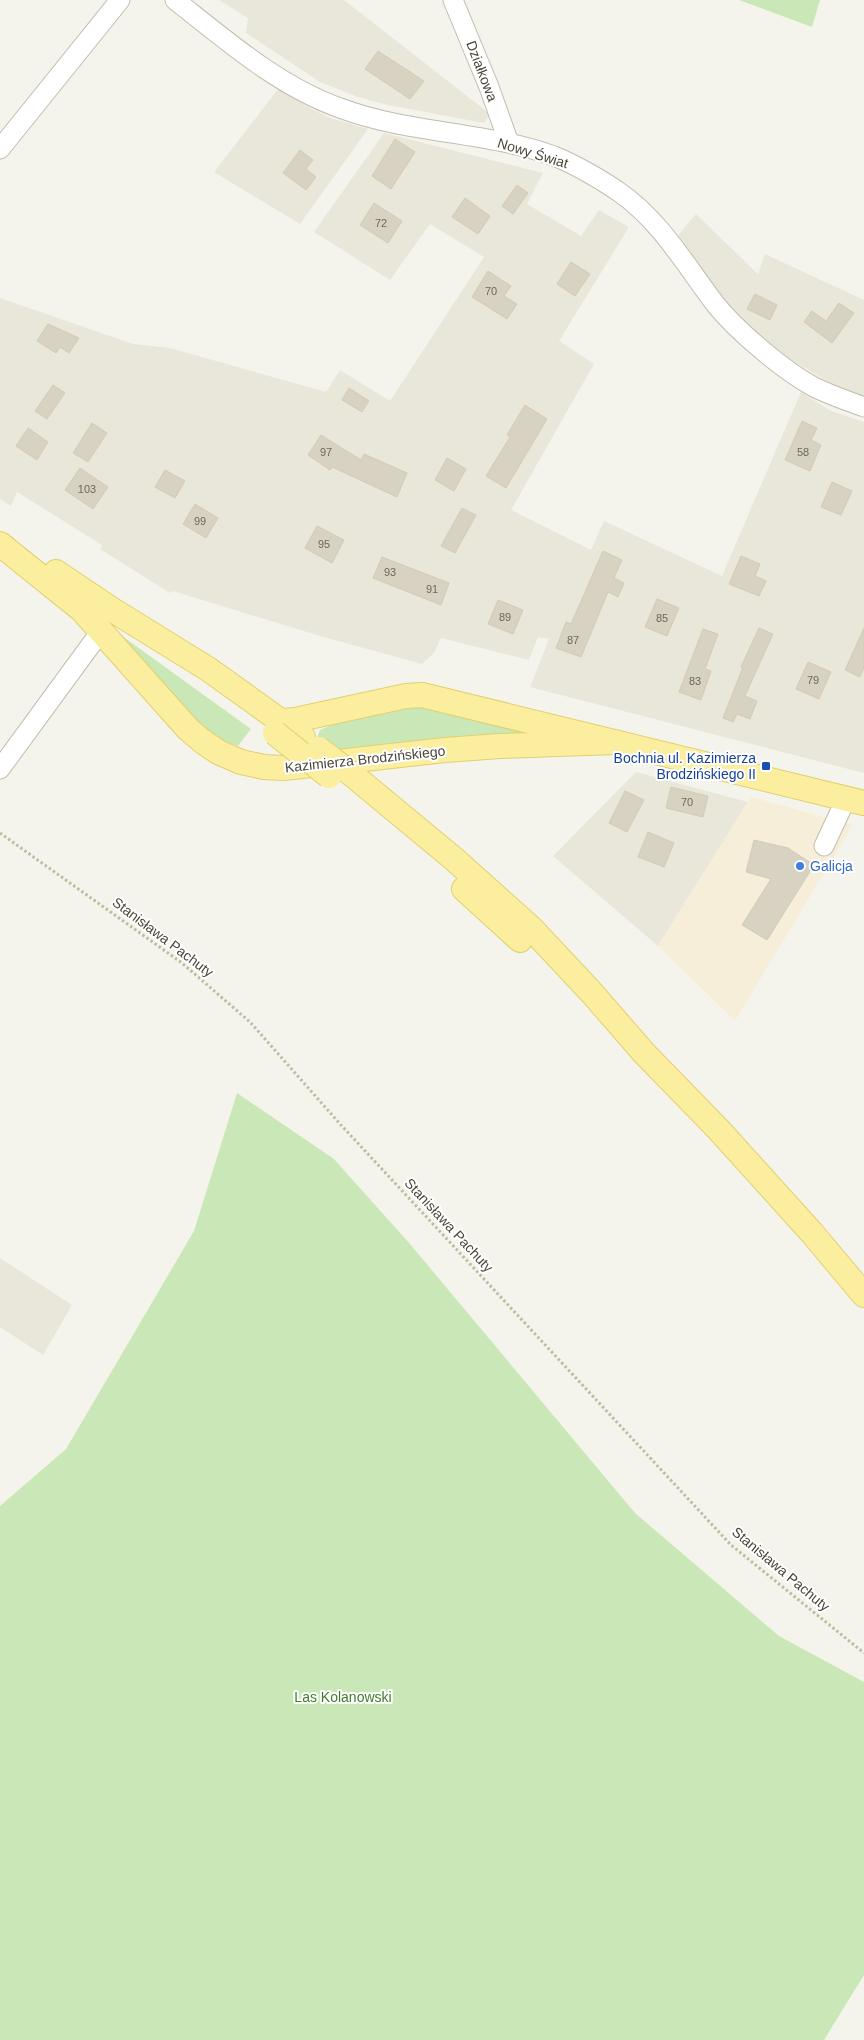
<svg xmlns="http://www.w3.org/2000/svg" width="864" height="2040" font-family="Helvetica,sans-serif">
	<rect width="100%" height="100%" fill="#f5f4ec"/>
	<path fill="#e9e7da" d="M219,0H344L490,114L484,123L388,105L358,97L320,82L246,33L248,18Z
		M279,88L306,106L330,118L368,129L300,224L214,172Z
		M384,133L543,173L527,204L581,236L599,210L629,227L559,341L594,364L511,510L591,550L604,521L722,576L801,392L831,411L864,422V773L530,687L549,639L538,637L529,660L441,638L434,653L422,664L320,636L173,591L170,593L100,549L102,545L17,492L11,506L0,499V298L133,344L170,348L326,392L340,370L390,401L484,257L430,224L390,280L314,232Z
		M696,214L758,274L765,254L864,300V397L846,392L788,358L744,324L678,241L679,234Z
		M636,772L748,802L658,946L553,856Z
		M0,1258L72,1305L43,1355L0,1327Z"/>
	<path fill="#f6eed9" d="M751,797L853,825L735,1021L658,946Z"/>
	<path fill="#cae8b7" d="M739,0H820L812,27Z
		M93,615L251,729L238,746L216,738L196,721Z
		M423,707L548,734L413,741L341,753L317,737L320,730C352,715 388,710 423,707Z
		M237,1093L334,1159L410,1244L635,1513L779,1636L864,1682V1975L824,2040H0V1506L66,1449L194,1231Z"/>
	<path fill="#d7d2c2" stroke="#d2cbb5" d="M378,51L424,81L410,99L365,69Z
		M395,139L415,152L391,189L372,176Z
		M300,150L313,160L306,169L316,177L306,190L283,173Z
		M517,185L528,193L513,214L502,206Z
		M465,198L490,216L478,234L452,217Z
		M374,203L402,221L388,243L360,225Z
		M571,262L590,274L575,296L557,284Z
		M488,271L511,286L504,296L517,304L507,319L472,297Z
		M755,294L777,305L770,320L747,309Z
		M839,303L854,313L832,343L804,322L812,311L826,321Z
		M48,324L79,338L69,353L60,347L56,353L37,341Z
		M53,385L65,393L47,419L35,411Z
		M349,388L369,401L362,412L342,400Z
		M525,405L547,419L506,488L486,476L510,437L507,435Z
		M802,421L817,428L811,440L821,445L810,471L785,460Z
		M92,423L107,433L88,462L73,453Z
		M28,428L48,442L37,460L16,446Z
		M321,435L361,460L364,454L407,473L397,497L332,467L330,470L308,455Z
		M447,458L466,469L454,491L435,480Z
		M80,468L108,487L93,509L65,490Z
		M165,470L185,481L175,498L155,487Z
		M832,482L852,491L841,515L821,507Z
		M195,504L218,518L206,538L183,524Z
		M462,508L476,515L455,553L441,546Z
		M317,526L344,540L332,563L305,548Z
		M603,551L622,560L614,578L624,583L618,597L608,592L581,657L556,648L566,622L571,624Z
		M741,556L760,564L755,576L766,581L759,596L729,584Z
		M382,557L449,583L441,605L373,578Z
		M657,599L679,608L667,636L645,627Z
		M498,600L523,610L513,634L488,624Z
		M759,628L773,634L745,696L757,701L750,719L737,714L733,722L723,718L743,667H741Z
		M864,628V668L860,677L845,670Z
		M703,629L718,634L705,669L711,671L701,700L679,692Z
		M808,662L831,672L819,699L796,689Z
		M671,787L708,796L703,817L666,808Z
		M625,791L644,800L627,832L609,823Z
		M648,832L674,843L664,867L638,857Z
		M754,840L788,848L814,865L767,940L742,925L771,879L746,872Z"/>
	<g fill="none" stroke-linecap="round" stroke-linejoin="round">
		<g stroke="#c1bdaf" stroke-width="21">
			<path id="minor" d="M175,0C226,40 278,86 340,108C409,134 485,131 554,156C574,164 602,180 619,192C661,221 686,266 716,305C738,332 783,370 814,387C830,395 848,401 864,407
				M453,0L489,87L509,143
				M0,149L120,0
				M0,769L101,631
				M824,846L846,799"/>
		</g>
		<g stroke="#e1d06f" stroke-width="26">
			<path id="major" d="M0,544L82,610L188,729L202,741L218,752L241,762L264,767L284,768L445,750L500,746L615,742
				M56,572L111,609L208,669L303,737
				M282,721L295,720L406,696L422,695L864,803
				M349,772L454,859L531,928L591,992L644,1053L718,1129L812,1233L864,1295
				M464,889L520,940"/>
		</g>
		<path stroke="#c2bba0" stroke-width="3" stroke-dasharray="2.5 2.5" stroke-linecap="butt" d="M0,833L182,963L250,1022L341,1125L731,1545L864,1653"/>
		<use href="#minor" stroke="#fff" stroke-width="19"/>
		<use href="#major" stroke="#fbef9f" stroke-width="24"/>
		<g stroke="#e1d06f" stroke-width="26" stroke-linecap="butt">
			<path id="major-bridge" d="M275,733L329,776
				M319,749L349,772"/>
		</g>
		<use href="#major-bridge" stroke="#fbef9f" stroke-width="24"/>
	</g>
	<rect fill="#1a4fb4" stroke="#fff" stroke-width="2" x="761" y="761" width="10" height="10" rx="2.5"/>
	<circle fill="#3f7fe0" stroke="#fff" stroke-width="2" cx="800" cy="866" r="5"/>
	<g text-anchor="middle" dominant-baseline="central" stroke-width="4" stroke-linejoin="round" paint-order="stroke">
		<g font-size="11" fill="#6d695b">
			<text x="381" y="223">72</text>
			<text x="491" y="291">70</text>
			<text x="326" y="452">97</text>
			<text x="803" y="452">58</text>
			<text x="87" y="489">103</text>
			<text x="200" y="521">99</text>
			<text x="324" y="544">95</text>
			<text x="390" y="572">93</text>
			<text x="432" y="589">91</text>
			<text x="505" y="617">89</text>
			<text x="662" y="618">85</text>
			<text x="573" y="640">87</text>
			<text x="813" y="680">79</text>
			<text x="695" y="681">83</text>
			<text x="687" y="802">70</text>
		</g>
		<g font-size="14" fill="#4a4639" stroke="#fff">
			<text transform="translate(482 71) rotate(69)">Działkowa</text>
			<text transform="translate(533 153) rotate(17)">Nowy Świat</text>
			<text transform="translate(365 759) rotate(-6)">Kazimierza Brodzińskiego</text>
			<text transform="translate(163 937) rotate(37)">Stanisława Pachuty</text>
			<text transform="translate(449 1225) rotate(47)">Stanisława Pachuty</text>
			<text transform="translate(781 1569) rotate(40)">Stanisława Pachuty</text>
		</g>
		<g font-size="14" fill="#164399" stroke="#fff" text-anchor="end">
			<text x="756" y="758">Bochnia ul. Kazimierza<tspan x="756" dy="16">Brodzińskiego II</tspan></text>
		</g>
		<g font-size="14" fill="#366cbe" stroke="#fff" text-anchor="start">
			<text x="810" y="866">Galicja</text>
		</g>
		<g font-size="14" fill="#3f7b2d" stroke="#fff">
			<text x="343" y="1697">Las Kolanowski</text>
		</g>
	</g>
</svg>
